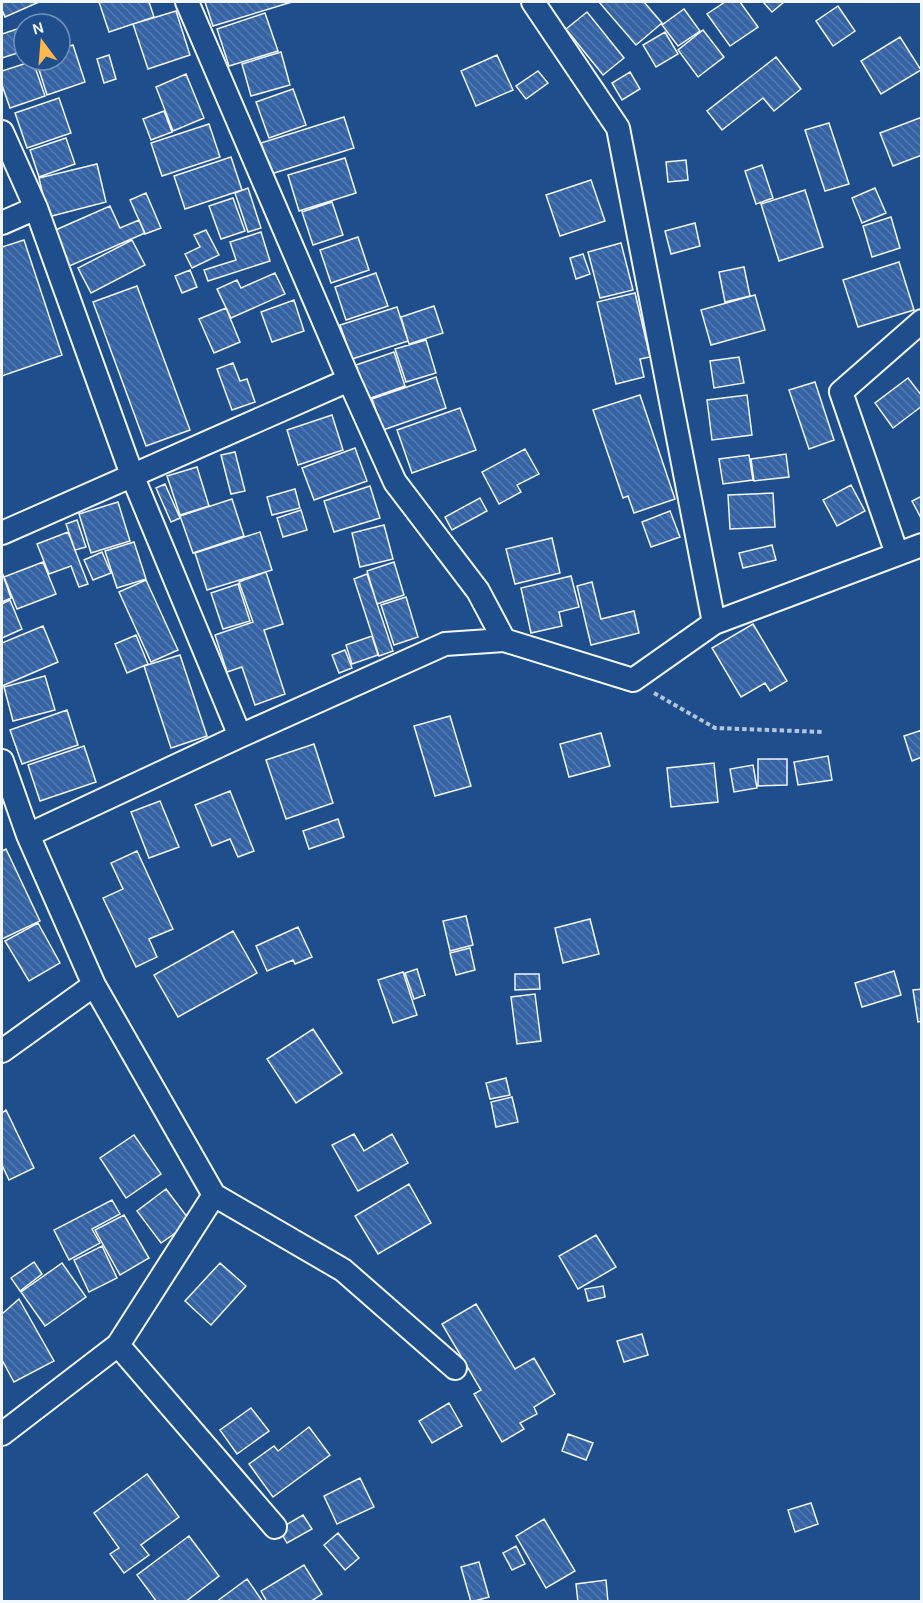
<svg xmlns="http://www.w3.org/2000/svg" width="923" height="1603" font-family="Karla,sans-serif">
	<defs>
		<pattern id="building-back-hatch" width="6" height="6" patternUnits="userSpaceOnUse" patternTransform="scale(1.5)"><rect width="6" height="6" fill="#3563a3"/><path d="M-1 5l2 2M0 0l6 6M5-1l2 2" fill="none" stroke="#537ab1"/></pattern>
	</defs>
	<rect width="100%" height="100%" fill="#1f4e8c"/>
	<path fill="url(#building-back-hatch)" stroke="#f2f6ff" stroke-width="1.5" d="M2,2H39L5,17L2,10Z
		M99,2H149L154,17L109,32Z
		M205,2H292L213,26Z
		M599,2H644L662,23L636,45Z
		M725,2H740L758,27L730,46L707,14Z
		M763,2H784L772,12Z
		M838,6L855,31L833,46L816,21Z
		M684,9L700,31L678,46L662,25Z
		M176,11L190,55L148,69L133,24Z
		M587,12L624,58L603,75L566,29Z
		M265,13L278,51L229,66L217,29Z
		M23,27L24,51L2,58V34Z
		M703,30L724,57L698,77L678,50Z
		M665,32L678,54L656,67L643,45Z
		M900,37L921,70L881,94L861,61Z
		M73,45L85,82L47,95L36,60H60V49Z
		M281,52L290,85L251,96L242,64Z
		M109,55L116,79L104,83L97,59Z
		M497,55L513,90L476,106L461,71Z
		M776,57L801,89L774,111L763,98L722,130L707,111Z
		M33,61L45,96L10,108L2,85V71Z
		M538,71L548,83L526,99L516,86Z
		M630,72L640,89L622,100L612,83Z
		M186,74L204,118L173,131L156,87Z
		M293,89L306,125L269,138L256,102Z
		M59,98L71,133L27,148L15,113Z
		M164,111L172,132L151,140L143,119Z
		M344,117L354,148L271,174L261,143Z
		M922,117V155L893,166L880,133Z
		M829,123L849,184L825,191L805,130Z
		M209,124L220,157L162,176L151,143Z
		M66,138L75,164L39,177L30,150Z
		M231,157L242,190L185,209L174,176Z
		M345,158L356,193L299,211L288,175Z
		M686,160L688,180L668,182L666,162Z
		M97,164L106,202L48,217L39,178Z
		M762,165L773,198L756,204L745,171Z
		M591,180L605,221L560,236L546,195Z
		M248,188L261,228L248,232L235,193Z
		M875,188L886,213L862,223L852,198Z
		M805,190L823,247L779,261L761,204Z
		M146,193L161,228L145,234L130,200Z
		M233,198L245,231L221,239L209,206Z
		M332,202L343,235L313,245L302,212Z
		M110,206L120,228L139,220L145,233L67,267L51,232Z
		M891,217L900,248L872,257L863,226Z
		M695,223L700,246L671,254L665,231Z
		M206,230L219,255L192,268L185,254L200,247L194,235Z
		M261,232L270,261L208,281L204,270L236,260L230,242Z
		M358,237L369,270L331,283L320,250Z
		M24,240L62,355L2,376V247Z
		M132,240L145,265L91,293L78,268Z
		M621,243L633,290L600,298L588,252Z
		M583,254L590,274L576,279L570,258Z
		M899,262L914,310L858,327L843,280Z
		M744,267L750,296L725,302L719,272Z
		M190,270L197,287L182,293L175,276Z
		M275,273L285,294L231,318L217,289L237,280L241,288Z
		M376,273L388,306L346,320L335,287Z
		M137,286L190,430L146,446L93,302Z
		M635,293L650,357L640,359L644,377L616,384L597,302Z
		M755,295L765,330L711,345L701,310Z
		M294,300L304,331L272,342L261,312Z
		M434,306L443,333L409,344L401,317Z
		M397,307L408,341L352,359L340,325Z
		M226,308L240,342L214,353L199,319Z
		M426,340L436,373L406,382L395,349Z
		M394,352L405,386L368,399L356,365Z
		M739,357L744,383L714,388L710,361Z
		M233,363L240,381L247,379L255,402L232,410L217,369Z
		M436,377L446,408L383,430L372,399Z
		M908,378L922,396V406L893,428L875,403Z
		M815,382L834,440L809,449L789,390Z
		M640,395L675,499L634,513L628,496L623,498L593,410Z
		M747,395L752,435L712,440L707,400Z
		M460,408L476,450L412,473L397,430Z
		M332,415L343,450L298,465L287,430Z
		M355,448L367,481L314,500L302,468Z
		M525,449L539,474L517,485L521,492L499,504L482,472Z
		M235,452L245,491L231,494L221,455Z
		M786,454L789,477L754,481L751,459Z
		M749,455L753,480L723,484L719,459Z
		M197,467L209,506L180,515L167,476Z
		M165,484L180,518L171,522L156,488Z
		M851,485L865,511L837,526L823,500Z
		M370,486L380,518L334,532L324,501Z
		M295,489L300,508L272,515L267,497Z
		M773,493L775,527L730,529L728,495Z
		M922,496V520L912,501Z
		M480,498L487,511L452,530L445,517Z
		M232,499L244,536L193,553L180,516Z
		M118,502L130,541L91,553L79,514Z
		M301,510L307,530L283,537L277,518Z
		M670,511L680,537L651,547L642,522Z
		M77,520L86,547L75,550L66,524Z
		M384,525L393,559L360,567L352,533Z
		M68,532L88,584L79,587L71,566L49,574L37,544Z
		M260,532L272,570L207,590L195,553Z
		M552,538L560,573L515,584L506,549Z
		M134,542L146,579L117,588L105,551Z
		M772,545L776,560L743,568L739,553Z
		M102,552L111,573L93,580L84,560Z
		M43,562L56,594L17,609L4,577Z
		M394,562L404,595L377,604L367,571Z
		M2,572L11,598L2,602Z
		M266,572L283,624L264,630L285,694L255,705L242,667L227,672L215,635L253,622L239,582Z
		M367,574L393,651L379,656L354,579Z
		M571,576L579,607L559,612L562,626L531,633L521,588Z
		M146,580L178,650L151,662L119,592Z
		M592,582L601,619L634,611L639,633L591,645L577,586Z
		M238,584L250,621L223,629L211,593Z
		M406,597L418,637L394,645L381,605Z
		M10,600L22,629L2,638V604Z
		M753,624L787,681L770,691L765,683L741,697L712,648Z
		M43,626L58,662L2,686V643Z
		M136,635L148,664L127,673L115,644Z
		M372,636L378,655L352,664L346,645Z
		M345,650L352,668L339,673L332,655Z
		M180,655L207,736L171,748L144,666Z
		M45,676L55,710L13,721L4,687Z
		M67,710L78,745L22,764L10,730Z
		M450,716L471,786L435,796L414,726Z
		M922,730V757L912,761L904,736Z
		M601,733L610,766L569,777L560,744Z
		M314,744L333,803L286,819L266,760Z
		M84,746L96,782L40,801L28,765Z
		M828,756L832,780L798,785L794,762Z
		M758,759H787V785L758,786Z
		M714,763L718,802L671,807L667,768Z
		M753,765L757,788L734,792L730,769Z
		M230,791L254,851L238,857L230,839L212,846L195,805Z
		M160,801L179,847L149,858L131,812Z
		M338,819L344,837L309,849L303,831Z
		M6,849L40,921L2,939V851Z
		M137,851L173,929L149,939L157,957L136,967L103,898L123,889L111,863Z
		M466,916L473,945L450,951L443,921Z
		M590,919L599,954L563,963L555,928Z
		M38,923L60,963L29,981L5,941Z
		M298,927L312,957L295,964L293,960L267,971L256,946Z
		M233,931L257,973L178,1017L154,975Z
		M470,948L475,970L456,975L450,953Z
		M417,969L425,995L414,999L405,973Z
		M894,971L901,995L862,1007L855,983Z
		M403,972L417,1015L393,1023L378,980Z
		M515,974H539L540,989L515,990Z
		M922,989V1021L918,1022L913,990Z
		M535,994L541,1041L517,1044L511,997Z
		M313,1029L342,1073L296,1103L267,1059Z
		M506,1078L510,1095L490,1099L486,1083Z
		M512,1097L518,1122L496,1127L491,1102Z
		M6,1110L34,1168L9,1180L2,1165V1113Z
		M354,1134L364,1151L392,1134L408,1163L358,1191L332,1145Z
		M134,1135L161,1174L126,1198L100,1158Z
		M409,1184L431,1223L378,1254L355,1216Z
		M166,1189L191,1222L161,1243L137,1211Z
		M112,1200L120,1214L92,1229L100,1243L69,1260L54,1230Z
		M124,1215L149,1258L120,1275L95,1230Z
		M596,1235L616,1267L578,1289L559,1256Z
		M102,1246L117,1278L89,1292L74,1260Z
		M34,1262L42,1274L20,1291L11,1278Z
		M62,1263L86,1297L45,1326L21,1292Z
		M220,1263L246,1286L211,1325L185,1301Z
		M603,1286L605,1297L588,1301L585,1289Z
		M19,1299L54,1361L14,1382L2,1360V1314Z
		M476,1304L515,1369L534,1358L555,1394L534,1407L537,1414L520,1423L524,1429L502,1442L474,1394L481,1390L442,1324Z
		M642,1334L648,1355L624,1362L617,1341Z
		M449,1403L462,1426L432,1443L419,1421Z
		M251,1408L269,1431L237,1454L220,1430Z
		M309,1427L330,1455L273,1497L249,1464L274,1446L278,1451Z
		M568,1434L593,1443L586,1460L562,1451Z
		M147,1474L179,1517L141,1545L149,1555L124,1573L110,1554L119,1548L94,1513Z
		M360,1478L374,1507L337,1524L324,1496Z
		M811,1503L818,1524L795,1532L788,1510Z
		M303,1515L312,1529L287,1543L279,1529Z
		M544,1519L575,1571L546,1588L516,1536Z
		M338,1533L359,1558L345,1570L324,1545Z
		M189,1536L219,1576L185,1602H157L137,1575Z
		M516,1546L525,1564L512,1570L503,1553Z
		M479,1562L489,1597L471,1602L461,1567Z
		M304,1565L322,1594L310,1602H267L261,1591Z
		M247,1579L263,1602H216Z
		M606,1580L608,1602H578L576,1584Z"/>
	<g fill="none" stroke-linecap="round" stroke-linejoin="round">
		<g stroke="#f2f6ff" stroke-width="26">
			<path id="street" d="M187,2L349,380L395,482L478,591L504,640
				M533,2L618,128L714,623
				M2,132L36,208L132,475L240,736
				M2,223L36,208
				M2,533L349,380
				M897,554L841,392L922,321
				M2,761L28,835L94,985L214,1195L343,1270L455,1368
				M28,835L240,736L445,644L504,640L633,680L714,623L922,545
				M2,1051L94,985
				M118,1345L275,1527
				M2,1434L118,1345L214,1195"/>
		</g>
		<path stroke="#b3c4dc" stroke-width="4" stroke-dasharray="4.5 3" stroke-linecap="butt" d="M654,693L715,728L824,732"/>
		<use href="#street" stroke="#1f4e8c" stroke-width="22"/>
	</g>
	<rect width="923" height="1603" fill="none" stroke="#f2f6ff" stroke-width="6"/>
	<g transform="translate(42 42) rotate(344)"><circle r="28" fill="#1f4e8c" stroke="#7391ba" stroke-width="1.5"/>
	<path d="M0-4.5L10 22L0 15L-10 22Z" fill="#ffb74d"/>
	<text y="-9" font-size="16" font-weight="bold" text-anchor="middle" fill="#f2f6ff">N</text>
	</g>
</svg>
